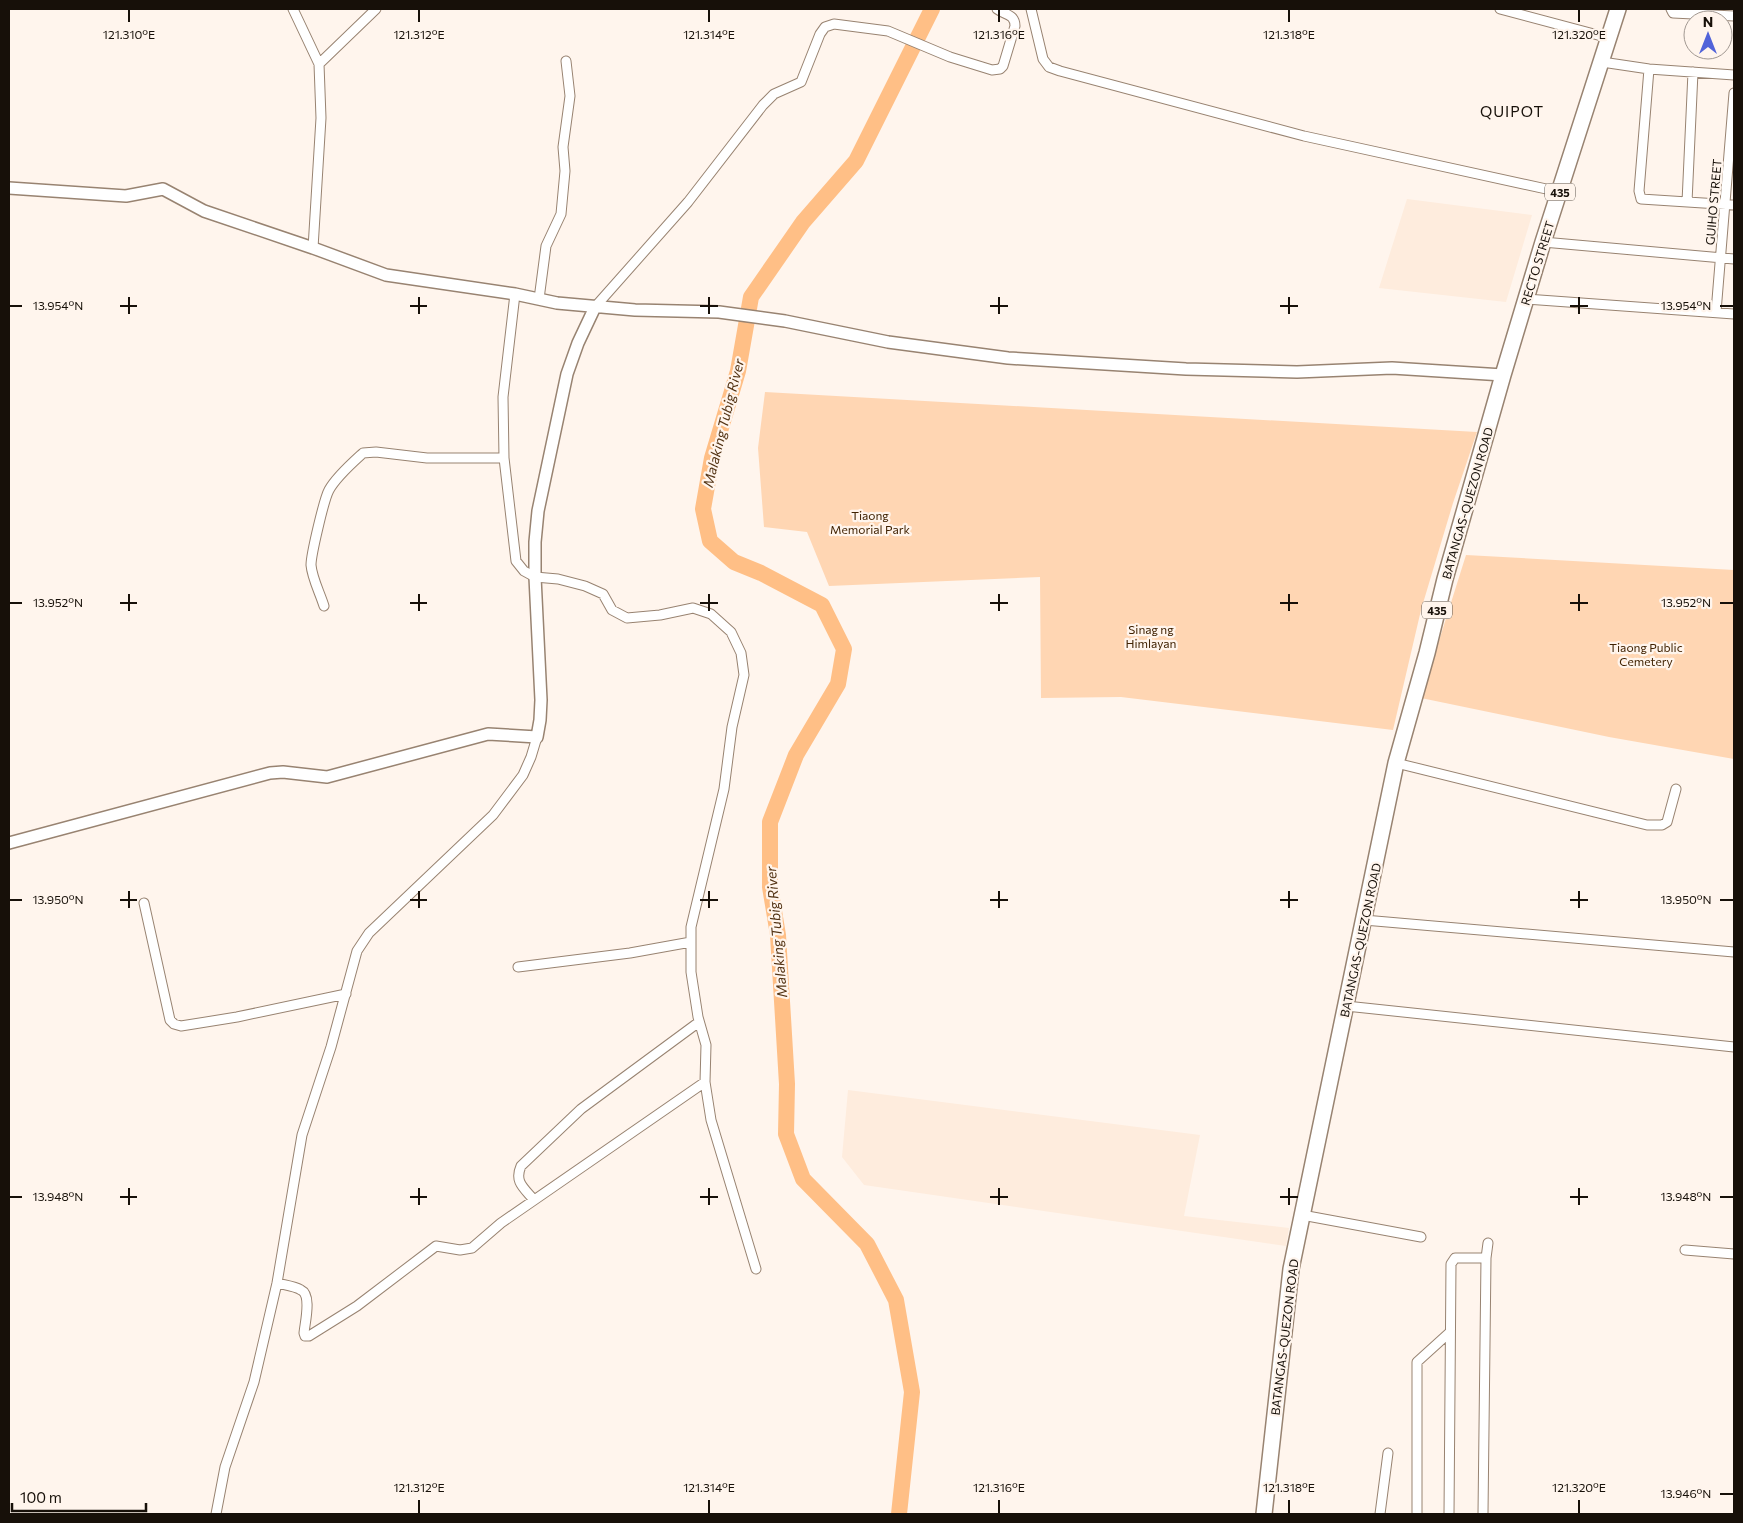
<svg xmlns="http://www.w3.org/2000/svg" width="1743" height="1523" font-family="Commissioner,sans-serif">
	<rect width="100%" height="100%" fill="#fff5ed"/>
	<path fill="#feecdd" d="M1407,199L1532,215L1506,302L1379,288Z
		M848,1090L1200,1135L1184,1216L1289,1228L1286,1246L864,1185L842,1157Z"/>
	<path fill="#ffd6b3" d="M765,392L1477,432L1453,503L1421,610L1393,730L1121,697L1041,698L1040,577L829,586L807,532L764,527L758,448Z
		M1466,555L1734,570V759L1609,737L1421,698Z"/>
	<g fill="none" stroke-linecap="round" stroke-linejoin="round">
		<path stroke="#ffbf86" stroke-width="16" d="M899,1514L912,1392L896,1300L867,1244L803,1179L786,1134L787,1084L778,935L770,887V822L796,755L838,684L844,649L822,605L761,573L734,562L710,541L703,509L712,458L738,371L751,297L803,222L856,161L932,9"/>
		<g stroke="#988371" stroke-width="11">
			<path id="minor" d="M293,9L319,64L321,118L313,248
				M1031,9L1043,59L1049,67L1060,71L1304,136L1560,192
				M1500,9L1609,38
				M1671,9L1673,13L1734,16
				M1602,62L1649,69L1734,75
				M319,64L376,9
				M1649,69L1639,191L1641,199L1734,205
				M1687,202L1693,72
				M1543,242L1734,259
				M515,294L503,397L504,458L516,561L524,571L535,577L558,579L585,586L603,594L612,610L627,618L660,615L693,608L711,614L731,632L741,653L744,675L732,727L724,789L691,927V972L698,1017L706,1045L705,1082L711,1120L756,1269
				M539,299L546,246L561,214L565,171L563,147L570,96L566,61
				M1526,299L1734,314
				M595,307L688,202L763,105L774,94L801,82L820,34L825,27L834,24L888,31L950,57L992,70L1000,69L1003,66L1015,26C1015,14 1005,15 997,9
				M1716,312L1734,93
				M324,606C320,593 312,578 311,565C311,555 324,499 329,490C336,477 352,463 363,453L376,452L427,458H504
				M1396,763L1647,825H1662L1667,822L1676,789
				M144,903L170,1020L174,1024L181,1026L237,1017L346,994
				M1364,920L1734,952
				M518,967L630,953L691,942
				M1346,1006L1734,1047
				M534,1200C524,1188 514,1182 521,1166L581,1109L699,1022
				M1302,1215L1421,1237
				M1685,1250L1734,1254
				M277,1283C284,1285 294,1286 301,1290C312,1295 305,1322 304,1333L305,1336H309L357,1306L436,1246L460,1250L472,1248L501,1223L705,1082
				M216,1514L225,1467L254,1382L277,1283L302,1135L331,1047L357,951L369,933L493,815L523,775L531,757L537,737
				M1380,1514L1388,1453
				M1417,1514V1362L1449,1333
				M1449,1514L1451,1264L1455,1258H1486
				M1483,1514L1486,1258L1488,1243"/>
		</g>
		<g stroke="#988371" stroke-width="14">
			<path id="tertiary" d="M9,188L126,196L163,189L204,211L313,248L386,275L515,294L557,303L635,310L719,312L785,321L888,342L1008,358L1186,369L1297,372L1392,368L1503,375
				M9,843L270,773L283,772L327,777L488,734L537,737L540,720L541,700L535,577V542L538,511L567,374L578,343L595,307"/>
		</g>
		<g stroke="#988371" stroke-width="18">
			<path id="primary" d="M1264,1514L1291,1269L1396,763L1427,653L1445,579L1503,375L1543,242L1618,9"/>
		</g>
		<use href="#minor" stroke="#fff" stroke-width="9"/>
		<use href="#tertiary" stroke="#fff" stroke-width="11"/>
		<use href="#primary" stroke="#fff" stroke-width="15"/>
	</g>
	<path fill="none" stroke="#171009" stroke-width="2" d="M129,10V22M419,10V22M709,10V22M999,10V22M1289,10V22M1579,10V22M129,297V314M419,297V314M709,297V314M999,297V314M1289,297V314M1579,297V314M10,306H22M120,306H137M410,306H427M700,306H718M990,306H1008M1280,306H1298M1570,306H1588M1720,306H1733M129,594V611M419,594V611M709,594V611M999,594V611M1289,594V611M1579,594V611M10,603H22M120,603H137M410,603H427M700,603H718M990,603H1008M1280,603H1298M1570,603H1588M1720,603H1733M129,891V908M419,891V908M709,891V908M999,891V908M1289,891V908M1579,891V908M10,900H22M120,900H137M410,900H427M700,900H718M990,900H1008M1280,900H1298M1570,900H1588M1720,900H1733M129,1188V1205M419,1188V1205M709,1188V1205M999,1188V1205M1289,1188V1205M1579,1188V1205M10,1197H22M120,1197H137M410,1197H427M700,1197H718M990,1197H1008M1280,1197H1298M1570,1197H1588M1720,1197H1733M1720,1494H1733M419,1500V1513M709,1500V1513M999,1500V1513M1289,1500V1513M1579,1500V1513"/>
	<g text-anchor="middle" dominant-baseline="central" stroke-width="4.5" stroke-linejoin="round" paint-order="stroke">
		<g fill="#fff5ed" stroke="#5d554d" stroke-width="1">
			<rect x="1545" y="183.5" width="30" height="17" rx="4"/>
			<rect x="1422" y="601.5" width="30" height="17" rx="4"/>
		</g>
		<g font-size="11" font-weight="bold" fill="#171009">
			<text x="1560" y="192">435</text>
			<text x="1437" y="610">435</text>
		</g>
		<g font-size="12" fill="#171009" stroke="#fff5ed">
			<text transform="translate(1713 202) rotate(-85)">GUIHO STREET</text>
			<text transform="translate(1537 263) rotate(-73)">RECTO STREET</text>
			<text transform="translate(1467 503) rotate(-74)">BATANGAS-QUEZON ROAD</text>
			<text transform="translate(1360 940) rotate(-78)">BATANGAS-QUEZON ROAD</text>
			<text transform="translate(1284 1337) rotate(-83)">BATANGAS-QUEZON ROAD</text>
		</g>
		<g font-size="12" fill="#402202" stroke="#fff5ed">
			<text x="870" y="515">Tiaong<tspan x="870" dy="14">Memorial Park</tspan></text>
			<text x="1151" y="629">Sinag ng<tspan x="1151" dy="14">Himlayan</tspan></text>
			<text x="1646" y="647">Tiaong Public<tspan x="1646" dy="14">Cemetery</tspan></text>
		</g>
		<g font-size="14" font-style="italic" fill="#543415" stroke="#fff5ed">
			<text transform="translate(723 423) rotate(-76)">Malaking Tubig River</text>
			<text transform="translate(776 932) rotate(-95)">Malaking Tubig River</text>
		</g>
		<g font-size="15" letter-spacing="1" fill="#171009" stroke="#fff5ed">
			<text x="1512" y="111">QUIPOT</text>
		</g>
	</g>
	<g font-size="12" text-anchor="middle" fill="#171009" stroke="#fff5ed" stroke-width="4.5" stroke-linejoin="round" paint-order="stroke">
		<text x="129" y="39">121.310°E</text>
		<text x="419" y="39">121.312°E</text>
		<text x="709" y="39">121.314°E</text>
		<text x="999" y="39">121.316°E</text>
		<text x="1289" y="39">121.318°E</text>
		<text x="1579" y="39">121.320°E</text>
		<text x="58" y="310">13.954°N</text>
		<text x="1686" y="310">13.954°N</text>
		<text x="58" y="607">13.952°N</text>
		<text x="1686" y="607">13.952°N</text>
		<text x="58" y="904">13.950°N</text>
		<text x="1686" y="904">13.950°N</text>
		<text x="58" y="1201">13.948°N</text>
		<text x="1686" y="1201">13.948°N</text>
		<text x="419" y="1492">121.312°E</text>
		<text x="709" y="1492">121.314°E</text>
		<text x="999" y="1492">121.316°E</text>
		<text x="1289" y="1492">121.318°E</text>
		<text x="1579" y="1492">121.320°E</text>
		<text x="1686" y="1498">13.946°N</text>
	</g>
	<rect width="1743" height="1523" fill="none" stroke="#171009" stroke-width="20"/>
	<g transform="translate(1708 35)"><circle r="24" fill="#fff5ed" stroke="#a29992"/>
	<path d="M0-4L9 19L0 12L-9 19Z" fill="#5163d9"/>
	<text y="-8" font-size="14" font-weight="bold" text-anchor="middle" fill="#171009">N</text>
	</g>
	<path d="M12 1503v8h134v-8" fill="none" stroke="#171009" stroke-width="2.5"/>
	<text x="20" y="1503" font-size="15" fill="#171009" stroke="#fff5ed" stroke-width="4" paint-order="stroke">100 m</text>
</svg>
